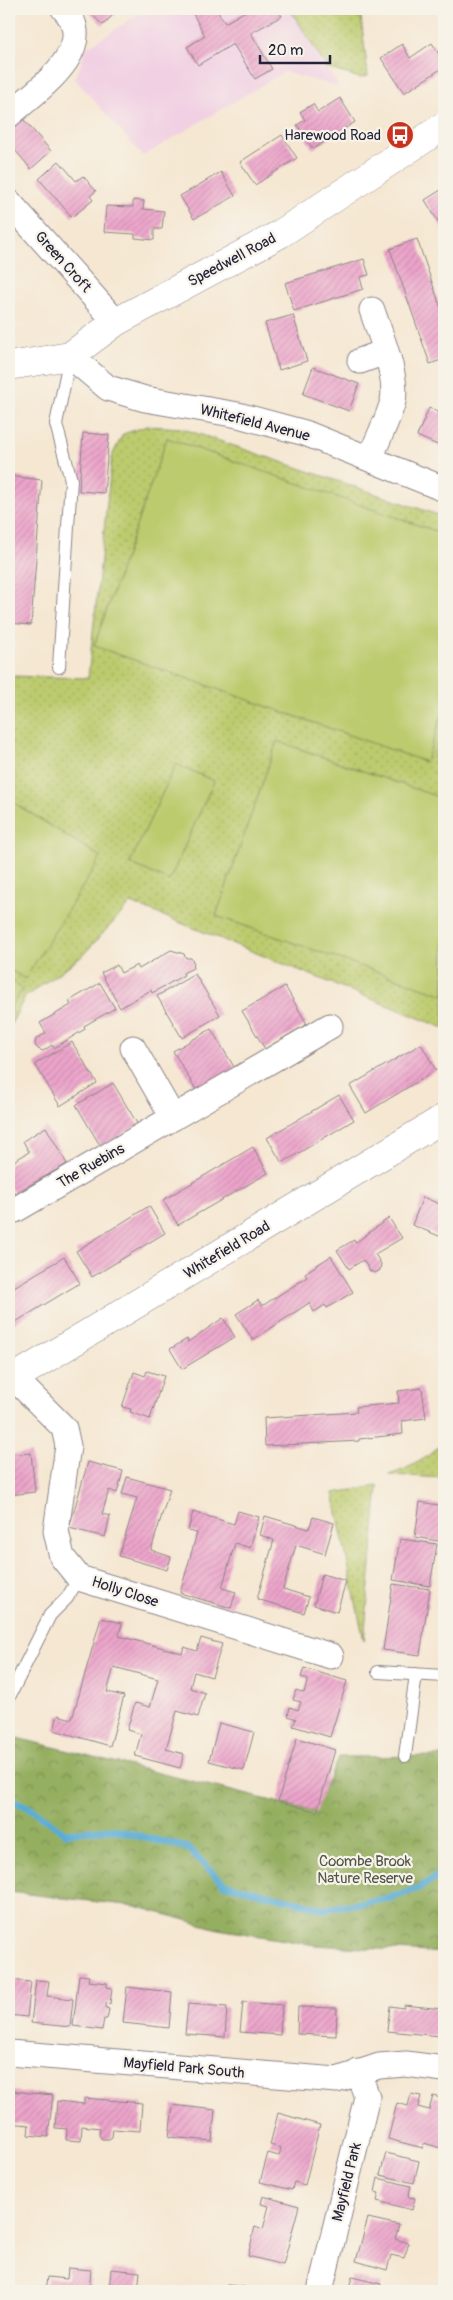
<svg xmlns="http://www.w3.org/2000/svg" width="453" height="2300" font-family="Pangolin,sans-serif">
	<defs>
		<pattern id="grass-dots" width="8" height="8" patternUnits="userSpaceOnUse" patternTransform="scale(1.25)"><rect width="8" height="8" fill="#bccb6d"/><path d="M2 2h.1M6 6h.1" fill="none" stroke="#a1ae5f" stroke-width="1.8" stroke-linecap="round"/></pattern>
		<pattern id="forest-crowns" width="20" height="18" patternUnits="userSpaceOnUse" patternTransform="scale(1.25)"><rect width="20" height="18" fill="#95af60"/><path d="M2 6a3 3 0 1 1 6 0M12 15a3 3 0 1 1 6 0" fill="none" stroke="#798e50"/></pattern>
		<pattern id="building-hatch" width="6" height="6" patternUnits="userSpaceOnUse" patternTransform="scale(1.25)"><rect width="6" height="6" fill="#eca4ca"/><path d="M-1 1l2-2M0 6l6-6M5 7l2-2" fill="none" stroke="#ca8dae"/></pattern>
	</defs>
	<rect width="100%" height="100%" fill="#f7f3e8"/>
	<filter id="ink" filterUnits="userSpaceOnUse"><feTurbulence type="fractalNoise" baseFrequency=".02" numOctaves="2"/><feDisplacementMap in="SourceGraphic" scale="10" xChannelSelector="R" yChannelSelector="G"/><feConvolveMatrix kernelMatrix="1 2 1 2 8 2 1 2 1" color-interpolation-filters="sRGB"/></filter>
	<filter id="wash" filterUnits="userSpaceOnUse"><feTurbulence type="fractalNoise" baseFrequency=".0096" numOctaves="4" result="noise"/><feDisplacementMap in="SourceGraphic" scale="20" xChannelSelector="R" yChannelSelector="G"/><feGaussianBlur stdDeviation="1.12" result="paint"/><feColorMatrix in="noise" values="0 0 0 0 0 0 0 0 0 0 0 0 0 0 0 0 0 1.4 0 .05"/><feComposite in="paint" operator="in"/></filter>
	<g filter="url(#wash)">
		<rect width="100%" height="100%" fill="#f5e7d2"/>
		<path fill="#f1d0e3" d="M146,9H290L339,87L284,72L143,156L74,78L79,70L85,49Z"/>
		<path fill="url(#grass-dots)" stroke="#6f7654" d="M290,9H360L368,76L360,78L327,68Z
			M147,426L181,428L444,517V727L433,757L444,761V1028L131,903L81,957L25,997L9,1028V676L88,678L112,456L123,434Z
			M444,1441V1478L389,1475C410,1468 429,1458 444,1441Z
			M378,1486L364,1641L333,1493Z"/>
		<path fill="url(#forest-crowns)" stroke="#5c684e" d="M9,1736L313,1811L339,1757L444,1756V1953L315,1945L218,1929L135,1906L9,1892Z"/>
		<path fill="#bccb6d" stroke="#6f7654" d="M167,438L444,534V709L426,762L94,646Z
			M277,741L444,799V995L216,916Z
			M176,764L214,781L169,881L130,863Z
			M9,800L101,857L25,979L9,969Z
			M9,979L23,988L9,1010Z"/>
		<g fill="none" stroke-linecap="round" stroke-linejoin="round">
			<path stroke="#58acd4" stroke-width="7" d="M9,1799L28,1807L65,1833L111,1829L188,1848L224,1884L325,1909L391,1898L419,1888L444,1872"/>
		</g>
		<g id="blocks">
			<path fill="url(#building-hatch)" d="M86,9H119L103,25Z
				M202,9H216L225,23L249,9H277L282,16L251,33L272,69L255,79L233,44L198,65L187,47L205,36L193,14Z
				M432,43L444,62V67L404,93L381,58L402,44L410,58Z
				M340,98L355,122L313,149L297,125L305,120L300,112L313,104L318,112Z
				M18,113L51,151L31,169L9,143V121Z
				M282,135L297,158L255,185L240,162Z
				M59,161L76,181L83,176L96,191L90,196L93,200L72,217L39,179Z
				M221,172L235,196L194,219L180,196Z
				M444,188V227L442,228L425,200Z
				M133,200L144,201L143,209L164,211L162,229H154V240L135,238V234L104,232L106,206L133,207Z
				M417,239L444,317V359L430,364L390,249Z
				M364,259L369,275L360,277L363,289L294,311L285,283Z
				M293,315L307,361L279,370L265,323Z
				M313,367L359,384L349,411L303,394Z
				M444,403V441L442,447L417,436L429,408L440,413Z
				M83,433L109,435L104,493L79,491Z
				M9,476L42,480L31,625L9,623Z
				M171,950L184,954L186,958H191L194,963L193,968L183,973L184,975L152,993L151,990L120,1008L101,973L117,965L121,973L137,965L139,969Z
				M195,974L220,1015L182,1038L157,996Z
				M100,983L115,1008L84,1026L85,1029L54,1048L52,1045L43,1051L38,1049L35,1045L36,1039L46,1033L40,1023L71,1005L69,1001Z
				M285,986L307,1024L265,1049L242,1011Z
				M211,1029L236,1070L198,1093L173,1051Z
				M72,1042L97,1083L60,1106L35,1064Z
				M421,1044L436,1070L366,1113L350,1086Z
				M113,1083L138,1125L101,1147L76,1105Z
				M339,1095L354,1120L282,1163L267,1138Z
				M46,1127L67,1164L14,1194L9,1185V1164L29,1152L23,1141Z
				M253,1147L268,1173L178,1225L163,1200Z
				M423,1197L444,1206V1238L412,1225Z
				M149,1206L165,1233L92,1277L76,1251Z
				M389,1218L402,1238L375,1254L381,1264L380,1270L375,1273L370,1271L363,1260L349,1269L337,1250L354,1240L355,1243Z
				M331,1256L353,1292L327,1308L325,1305L314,1312L309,1303L253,1340L236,1314L258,1300L262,1306L307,1277L305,1273Z
				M64,1257L80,1283L9,1326V1290Z
				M223,1318L235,1337L182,1369L170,1349L187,1339L188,1342Z
				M147,1371L164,1376L150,1419L130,1412L131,1409L122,1407L134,1372L145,1376Z
				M422,1388L426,1418L402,1421L403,1434L359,1439V1441L265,1446L264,1418L357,1412L356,1407L399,1403L398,1391Z
				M31,1453L35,1492L9,1495V1455Z
				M88,1462L123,1471L117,1493L109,1490L102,1514L110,1516L105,1537L69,1528Z
				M127,1477L170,1489L151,1550L171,1557L167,1570L119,1556L137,1498L122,1494Z
				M420,1502L444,1506V1542L415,1537Z
				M238,1511L259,1517L250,1548L235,1543L222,1588L236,1592L231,1608L180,1593L197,1533L188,1531L193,1512L234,1524Z
				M265,1516L309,1529L313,1517L334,1523L325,1554L296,1545L283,1589L309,1597L304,1613L257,1599L274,1540L260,1535Z
				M400,1539L437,1544L430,1586L393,1580Z
				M322,1574L346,1581L337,1612L314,1605Z
				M393,1584L430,1589L420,1655L383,1650Z
				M101,1618L122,1623L119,1636L182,1653L184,1647L197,1651L201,1638L222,1644L212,1677L194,1672L190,1688L205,1693L198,1717L177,1711L166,1749L184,1754L180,1768L135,1756L141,1734L127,1730L135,1703L150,1707L158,1679L114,1667L107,1692L124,1696L110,1746L54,1730L58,1715L72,1719Z
				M304,1668L347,1681L330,1737L293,1726L296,1719L288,1716L290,1707L298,1710L301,1702L293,1700L296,1690L304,1693L308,1679L301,1677Z
				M219,1723L254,1732L244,1770L209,1761Z
				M297,1738L335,1750L317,1812L278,1801Z
				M79,1975L89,1976L88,1981L107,1983V1987L112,1988L110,2004L106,2003V2008L109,2009L107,2019H104L102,2030L73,2026Z
				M9,1980L31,1982L27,2017L9,2015Z
				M36,1980L49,1981L47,1996L73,1999L70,2027L31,2023Z
				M127,1987L172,1992L169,2028L123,2023Z
				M243,2002L282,2005L280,2035L240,2032Z
				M188,2004L227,2007L225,2037L185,2034Z
				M404,2005L443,2009L440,2036L387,2031L390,2006L404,2008Z
				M298,2007L337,2008L336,2036L297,2034Z
				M9,2091L53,2095L48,2137L28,2135L29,2125L9,2123Z
				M411,2094L421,2096L418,2107L429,2110L433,2096L441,2098L439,2103L444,2104V2149L424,2143L423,2148L388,2139L397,2103L408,2106Z
				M84,2098L142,2103L140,2131L113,2129L112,2137L109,2139H102L99,2135L100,2128L82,2126L81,2141L66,2140L67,2129L55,2128L57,2101L84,2104Z
				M173,2105L215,2110L212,2141L169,2137Z
				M278,2113L320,2125L305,2185L294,2182L292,2190L260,2182L268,2153L279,2156L281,2148L270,2145Z
				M386,2153L419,2161L414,2183L380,2175Z
				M378,2178L411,2186L408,2197L415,2198L412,2210L377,2201L379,2193L375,2192Z
				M263,2196L299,2206L283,2265L248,2256L255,2226L263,2229L269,2206L261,2204Z
				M368,2218L399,2225L395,2239L409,2243L404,2258L391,2255L387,2270L356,2261Z
				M68,2268L91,2270L89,2291H45L47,2277L67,2279Z
				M111,2269L140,2272L138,2291H109Z
				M352,2277L381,2284L379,2291H348Z
				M227,2285L245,2287V2291H226Z"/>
		</g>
	</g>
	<g filter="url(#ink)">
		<use href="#blocks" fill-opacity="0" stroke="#8c8486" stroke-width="1"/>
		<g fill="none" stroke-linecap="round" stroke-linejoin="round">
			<g stroke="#8c8486" stroke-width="14">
				<path id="service" d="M59,667L71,480L56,424L70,356
					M378,1672L444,1676
					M9,1697L50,1615L67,1598L79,1578
					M405,1756L416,1674"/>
			</g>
			<g stroke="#8c8486" stroke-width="27">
				<path id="minor" d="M9,115C36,91 101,48 64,9
					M9,202L116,322
					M70,356L108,388L145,399L238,415L305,433L444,489
					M360,361L385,352
					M370,459C377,440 388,420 393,401C398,375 380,335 372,310
					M133,1048L173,1118
					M9,1212L15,1210L330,1026
					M14,1378L64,1428L68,1446L56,1531L62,1557L79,1578L331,1656
					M9,2053L337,2080L379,2066L406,2064L444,2069
					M320,2291L367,2097L358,2072"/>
			</g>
			<g stroke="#8c8486" stroke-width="29">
				<path id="tertiary" d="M9,366L70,356L116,322L280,234L444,126"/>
			</g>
			<g stroke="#8c8486" stroke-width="29">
				<path id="secondary" d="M9,1381L444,1118"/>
			</g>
			<use href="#service" stroke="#fff" stroke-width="12"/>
			<use href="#minor" stroke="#fff" stroke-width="25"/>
			<use href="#tertiary" stroke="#fff" stroke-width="28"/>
			<use href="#secondary" stroke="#fff" stroke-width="28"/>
		</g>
	</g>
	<defs>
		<g id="bus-disc" transform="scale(1.4375)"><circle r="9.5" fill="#c8321e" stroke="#f7f3e8"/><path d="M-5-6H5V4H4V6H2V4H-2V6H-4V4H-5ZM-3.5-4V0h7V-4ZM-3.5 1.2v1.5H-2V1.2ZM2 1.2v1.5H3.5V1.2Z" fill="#fff"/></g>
	</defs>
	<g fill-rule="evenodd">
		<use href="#bus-disc" x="400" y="135"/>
	</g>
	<g text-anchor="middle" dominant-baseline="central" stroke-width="4.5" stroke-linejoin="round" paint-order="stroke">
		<g font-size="15" fill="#22223b" stroke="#f7f3e8" text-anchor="end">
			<text x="381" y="135">Harewood Road</text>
		</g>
		<g font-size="15" fill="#22223b" stroke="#f7f3e8">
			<text transform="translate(232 260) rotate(-28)">Speedwell Road</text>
			<text transform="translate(63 262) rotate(48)">Green Croft</text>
			<text transform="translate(255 423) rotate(14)">Whitefield Avenue</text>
			<text transform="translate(91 1166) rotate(-30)">The Ruebins</text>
			<text transform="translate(227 1250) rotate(-31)">Whitefield Road</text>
			<text transform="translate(125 1592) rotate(18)">Holly Close</text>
			<text transform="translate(184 2068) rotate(5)">Mayfield Park South</text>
			<text transform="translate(347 2182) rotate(-76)">Mayfield Park</text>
		</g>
		<g font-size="15" fill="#50554a" stroke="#f7f3e8">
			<text x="365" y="1861">Coombe Brook<tspan x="365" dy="17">Nature Reserve</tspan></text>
		</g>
	</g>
	<rect width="453" height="2300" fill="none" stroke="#f7f3e8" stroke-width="30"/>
	<path d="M260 55v8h70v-8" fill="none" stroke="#22223b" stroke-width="2.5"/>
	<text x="268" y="55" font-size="15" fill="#22223b" stroke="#f7f3e8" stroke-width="4" paint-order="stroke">20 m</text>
</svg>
